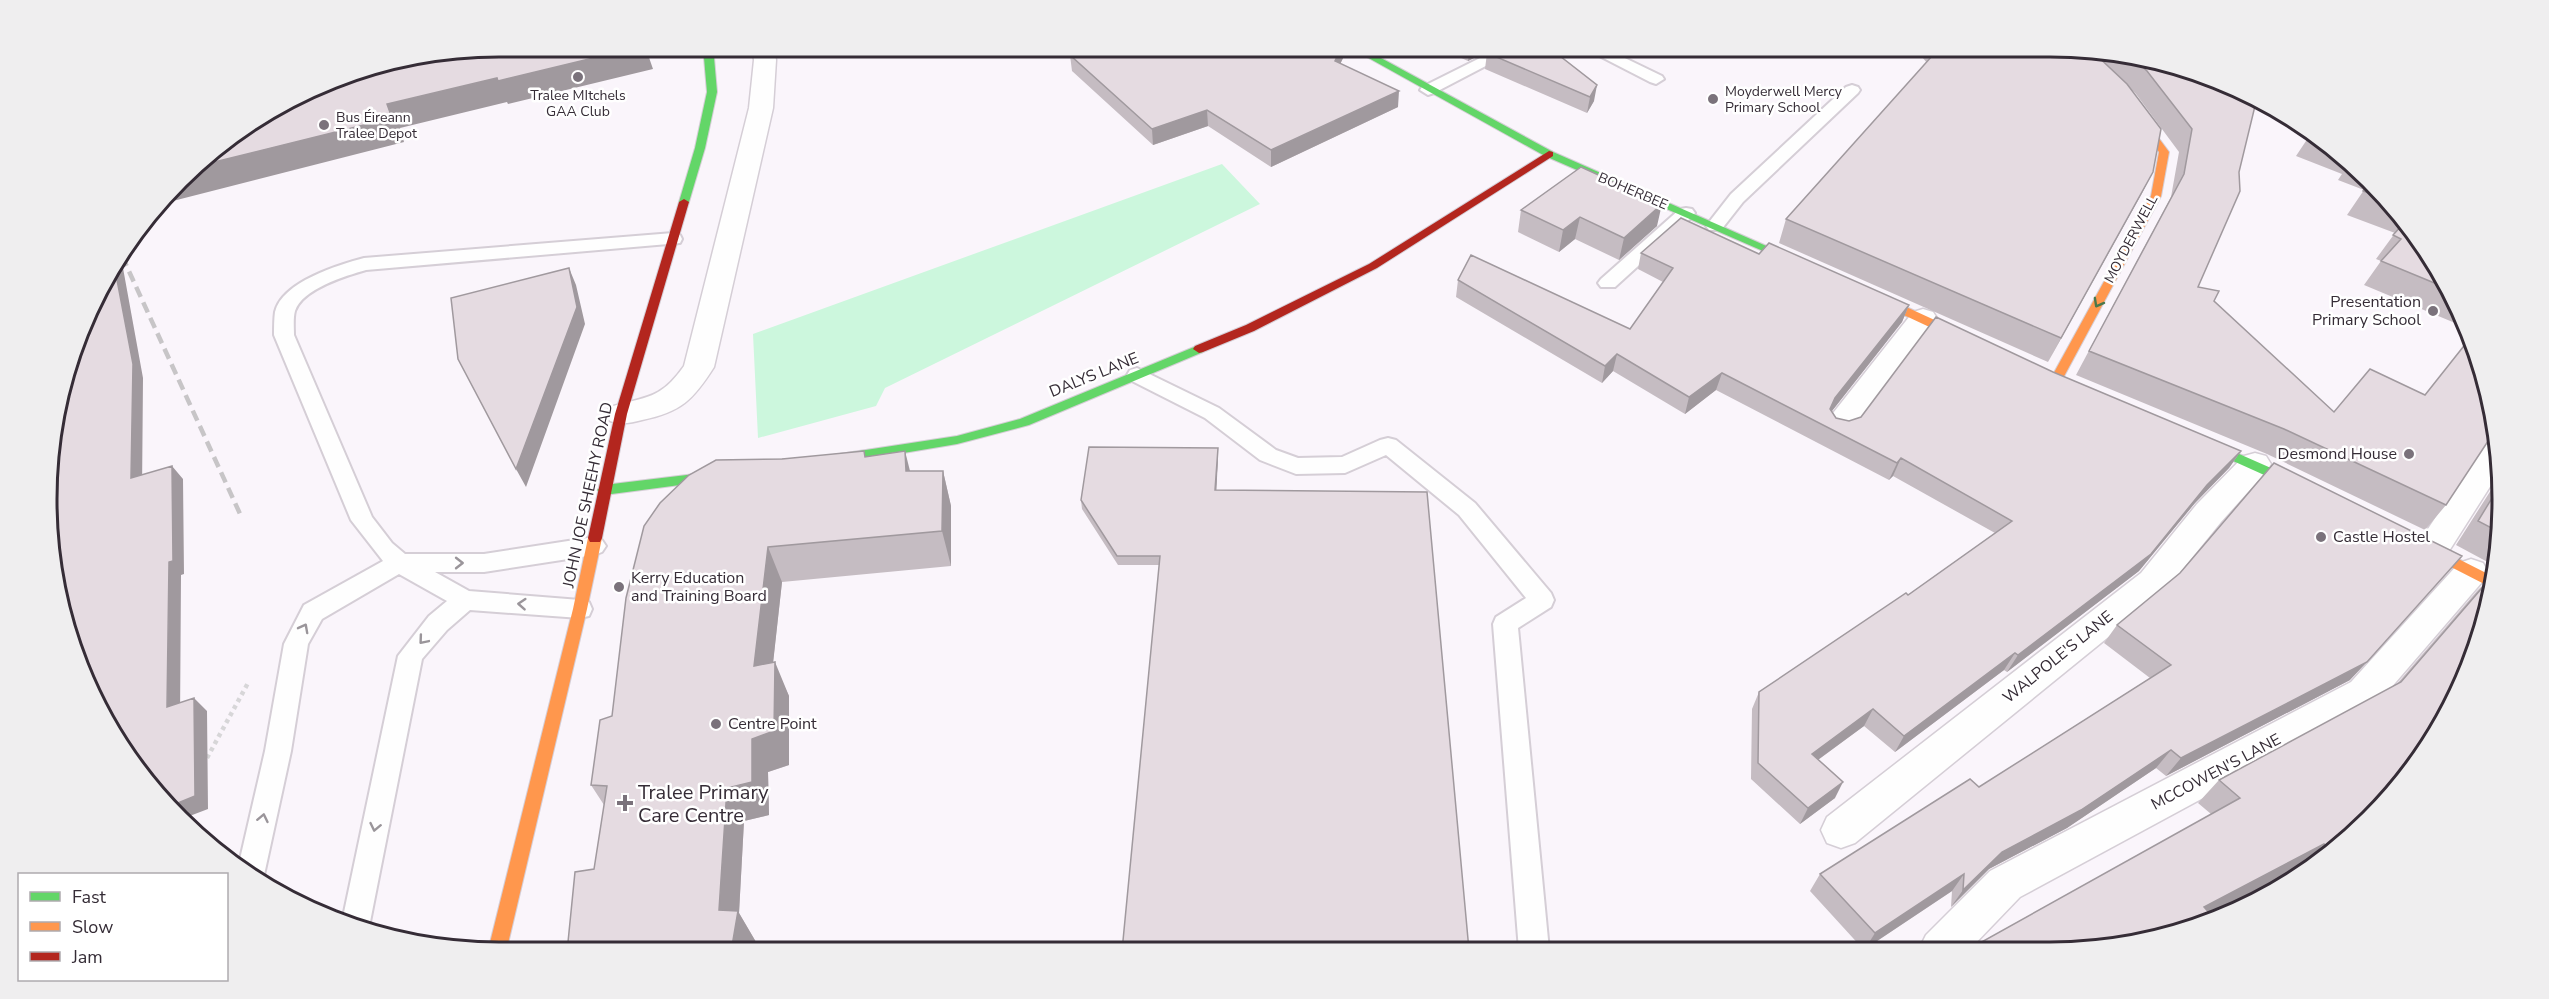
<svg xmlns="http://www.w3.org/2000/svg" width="2549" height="999" font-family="'Nunito Sans',sans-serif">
	<rect width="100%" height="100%" fill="#faf5fb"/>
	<path fill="#ccf7dd" d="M1222,164L1260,204L885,388L876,406L758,438L753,334Z"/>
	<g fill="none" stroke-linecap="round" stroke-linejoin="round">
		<g stroke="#d5ced6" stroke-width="4">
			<path id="lane" d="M1504,46H1524L1434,93L1428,95L1420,90L1422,87Z
				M1580,46H1600L1662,76L1664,79L1656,84L1650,82Z
				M1852,85L1858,87L1860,90L1858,93L1743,202L1721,230H1709L1706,226L1731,194L1846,87Z
				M1686,208L1692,209L1695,213L1692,217L1615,287H1601L1598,283L1601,279L1680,209Z
				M673,233L680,235L682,239L680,243L366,270C345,276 302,289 295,311C293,318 294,328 294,335L372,517L392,543L405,554H484L594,537L602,540L606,546L602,552L594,555L484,572H435L469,591L580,600L589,602L592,609L589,616L580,618L470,610L447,630L422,659L368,932L342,922L398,656L429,616L447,601L399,574L322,619L308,644L291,751L264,875L261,882L238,868L265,751L284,644L304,605L383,561L351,520L274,335C274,328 274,319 275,312C282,282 338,265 364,258Z
				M1137,368L1219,408L1276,450L1298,458L1342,457L1380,440L1388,438L1396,440L1475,503L1551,593L1554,600L1551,607L1518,628L1549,950H1519L1493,624L1496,617L1526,598L1459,515L1386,455L1345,473L1296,474L1260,460L1205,418L1130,380L1127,375L1130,370Z"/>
		</g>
		<g stroke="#d5ced6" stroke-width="3">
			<path id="street" d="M752,46H774L776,60L773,108L714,367C693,400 681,412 642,420C630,423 622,425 610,421L605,414L610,407C647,396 660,400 684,366L749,108L754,60Z
				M1923,309L1933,312L1937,318L1852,433L1841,436L1830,433L1825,425L1830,417L1913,312Z
				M2497,435L2500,471L2444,559L2432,563L2420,559L2415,550L2420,541L2488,438Z
				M2255,453L2266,456L2271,464L2266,472L2221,522L2165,591L1855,843L1841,848L1827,843L1821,830L1827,817L2141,573L2197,504L2244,456Z
				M2471,559L2483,563L2488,572L2483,581L2377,704L2020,897L1970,949H1919L1926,935L1990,871L2351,682L2459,563Z"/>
		</g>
		<g stroke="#d5ced6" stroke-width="2">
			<path id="fast" d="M703,46H713L717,92L705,148L689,202L684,205L679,202L695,148L707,92Z
				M1347,46H1359L1553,152L1812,266L1810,268H1802L1545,156Z
				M1199,345L1203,346L1205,349L1203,352L1029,425L957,444L820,467L813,462L820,457L957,436L1020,419Z
				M2196,435L2312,486L2314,489L2307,494L2302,492L2191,442L2190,439L2191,436Z
				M728,470L733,472L735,475L733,478L604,495L597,490L604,485Z"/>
		</g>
		<g stroke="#d5ced6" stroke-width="2">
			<path id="slow" d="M2069,49L2079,50L2129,98L2169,152L2161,196L2062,380L2056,384L2050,380L2151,196L2159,152L2123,102Z
				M1867,289L1976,339L1978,342L1976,345H1968L1863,296L1861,293Z
				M595,533L600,534L602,538L587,609L506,952L488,951L573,609L588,538L590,534Z
				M2415,537L2494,577L2492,588L2410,546L2408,542L2410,538Z"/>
		</g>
		<g stroke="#d5ced6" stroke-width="2">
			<path id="jam" d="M1549,151L1553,152V156L1377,268L1254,331L1203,352L1199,353L1193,349L1195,346L1246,325L1369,264Z
				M684,199L689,202L627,414L602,538L600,542H590L588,538L615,414L679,202Z"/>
		</g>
		<path stroke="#d7d6d8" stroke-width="4.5" stroke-dasharray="4 4" stroke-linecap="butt" d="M207,758L248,683"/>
		<use href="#lane" fill="#fefefe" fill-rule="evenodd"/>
		<use href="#street" fill="#fefefe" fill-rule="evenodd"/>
		<use href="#fast" fill="#63d668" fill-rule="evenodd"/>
		<use href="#slow" fill="#ff974d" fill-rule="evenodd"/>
		<use href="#jam" fill="#b3261e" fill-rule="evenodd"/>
		<path stroke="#c7c5c7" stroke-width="4.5" stroke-dasharray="11 6" stroke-linecap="butt" d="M122,256L241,516"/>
	</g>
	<path fill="#c5bcc2" d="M1084,46H1345V54L1340,64L1398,107L1271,167L1208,126L1153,145L1072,71L1070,55L1088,50Z
		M1434,46H1498L1468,61Z
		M1547,46L1594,101L1587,113L1485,69L1487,53Z
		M1913,46H2049L2167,62L2237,88L2198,287L2334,412L2425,395L2479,354L2497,434L2492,435L2446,505L2425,530L2267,454L2076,375L2171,197L2179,152L2136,94L2132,90L2153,172L2048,362L1779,243L1786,219L1927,63Z
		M2312,132L2326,140L2390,201L2442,273L2467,328L2364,285L2381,261L2376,259L2395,233L2347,215L2364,190L2338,180L2342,174L2296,156Z
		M1521,210L1657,226L1619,260L1575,239L1559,252L1518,232Z
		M1641,253L1759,254L1909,305L1902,322L1832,411L1836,418L1849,421L2053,372L2241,451L2229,468L2195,503L2139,571L2007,672L2004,670L1895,752L1864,726L1818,760L1835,798L1800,824L1751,779L1752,709L1759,692L1908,595L1995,533L1893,476L1889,480L1716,390L1685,414L1613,371L1602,383L1456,297L1458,280L1630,329L1663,282L1638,269Z
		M866,457L910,471H943L951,506V566L782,582L773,662L789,696V765L768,772L769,815L744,821L739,913L756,942L594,869L604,805L591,785L612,716L716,460Z
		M1218,457L1216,490L1160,565H1118L1082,509L1081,500Z
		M2500,476L2502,529L2495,566L2456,545Z
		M2494,574L2487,617L2348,840L2304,870L2300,867L2211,914L2109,949L2211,814L2198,803L2219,780L2396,685L2477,591Z
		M2117,625L2350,680L2166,776L2156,768L2067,828L1989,869L1951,907L1952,891L1865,949H1863L1810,891L1820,874L1979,787L2150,678L2104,643Z"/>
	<path fill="#a0999e" d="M500,46H568L501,60L483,49Z
		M643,46H645L653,69L508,104L507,102L400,128L404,142L165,203L194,167L387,104L497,78Z
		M1342,46H1345V54L1334,77L1335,61Z
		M1470,46H1498L1468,61Z
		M1597,85L1594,101L1587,113L1590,97Z
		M1399,91L1398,107L1271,167V150Z
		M1207,110L1208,126L1153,145L1152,129Z
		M2153,172L2141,195L2048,362L2061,338Z
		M1662,204L1657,226L1619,260L1624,238Z
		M1580,217L1575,239L1559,252L1563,230Z
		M121,257L143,378L142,492L131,478L114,264Z
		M569,268L576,285L585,324L526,487L516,469Z
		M1909,305L1902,322L1828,416L1823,426L1835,398Z
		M1617,354L1613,371L1602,383L1605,366Z
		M1722,373L1716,390L1685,414L1689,397Z
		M1218,448V457L1216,499L1215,490Z
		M905,451L914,487L906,471Z
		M2241,451L2229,468L2195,503L2139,571L2007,672L2018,655L2207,485Z
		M1901,458L1893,476L1889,480L1897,463Z
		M172,466L183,479L184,574L181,575L180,720L167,707L169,562Z
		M943,471L951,506V566L942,531Z
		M768,547L782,582L769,700L754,666Z
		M2015,653L2004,670L1895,752L1904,736Z
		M775,662L789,696V765L768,772L769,815L744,821L739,913L756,942L754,952H731L719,910L727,788L752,739Z
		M2367,662L2350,680L2166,776L2181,758Z
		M194,698L207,711L208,809L187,817V819L173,804Z
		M1873,709L1864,726L1804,770L1812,754Z
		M2171,750L2156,768L2067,828L1989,869L1951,907L1963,890L2002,852Z
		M1843,782L1835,798L1800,824L1808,808Z
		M2324,844L2300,867L2195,923L2204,907Z
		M1964,874L1952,891L1865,949L1875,933Z"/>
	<path fill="#e5dbe1" stroke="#a0999e" stroke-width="1.5" d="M512,46H643L498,81L497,78L387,104L392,118L194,167L201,159L273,107L354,71L487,49L490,51Z
		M1099,46H1342L1335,61L1399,91L1271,150L1207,110L1152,129L1070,55Z
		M1499,46H1547L1597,85L1590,97L1487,53Z
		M1941,46H2049L2093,52L2127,84L2161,129L2153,172L2061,338L1786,219Z
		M2132,57L2167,62L2237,88L2255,106L2239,172L2240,191L2198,287L2219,291L2214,301L2334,412L2370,369L2425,395L2471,337L2479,354L2496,429L2446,505L2284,429L2089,351L2184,174L2192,129L2147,71Z
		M2312,132L2321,138L2310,133Z
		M1581,167L1662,204L1624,238L1580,217L1563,230L1521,210Z
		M2370,182L2390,201L2391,202L2363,191Z
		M1681,218L1759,254L1769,243L1909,305L1835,398L1830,409L1836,418L1849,421L1861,417L1936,317L2053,372L2241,451L2207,485L2151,554L2018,655L2015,653L1904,736L1873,709L1812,754L1843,782L1808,808L1758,763L1759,692L1906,593L1908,595L2012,521L1901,458L1897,463L1722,373L1689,397L1617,354L1605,366L1458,280L1471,255L1630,329L1673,268L1641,253Z
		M2405,222L2442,273L2449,289L2381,261L2401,239L2393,235Z
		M114,264L133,364L131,478L172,466L173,561L169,562L167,707L194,698L195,796L173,805L123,751L81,673L55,588L50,440L70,354L107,273Z
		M569,268L577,307L516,469L458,359L451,298Z
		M1089,447L1218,448L1215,490L1427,492L1469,950L1122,951L1160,556H1117L1081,500Z
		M864,451L865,457L905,451L906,471H943L942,531L768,547L754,666L775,662L774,731L752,739V782L727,788L719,910L738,911L731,952H567L575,872L594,869L607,786L591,785L600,720L612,716L626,598L644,526L660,503L689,475L716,460L782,459Z
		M2274,463L2462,556L2367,662L2181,758L2171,750L2081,810L2002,852L1963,890L1964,874L1875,933L1820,874L1970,779L1979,787L2171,665L2117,625L2180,573Z
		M2500,485L2502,529L2501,533L2478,521Z
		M2494,574L2487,617L2442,726L2348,840L2331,851L2324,844L2204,907L2213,917L2109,949H1969L2240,798L2219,780L2401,682Z"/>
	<defs><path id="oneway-chevron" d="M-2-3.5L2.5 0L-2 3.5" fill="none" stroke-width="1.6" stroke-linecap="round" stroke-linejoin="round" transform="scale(1.5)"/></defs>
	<use stroke="#4a784c" href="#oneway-chevron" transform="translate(2098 303) rotate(119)"/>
	<g stroke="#9a959a">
		<use href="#oneway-chevron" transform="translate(459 563)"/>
		<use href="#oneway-chevron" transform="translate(522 604) rotate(-176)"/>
		<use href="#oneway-chevron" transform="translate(304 628) rotate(-62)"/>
		<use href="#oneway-chevron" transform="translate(423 640) rotate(130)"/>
		<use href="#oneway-chevron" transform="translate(263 818) rotate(-78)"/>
		<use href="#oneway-chevron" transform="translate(375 827) rotate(102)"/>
	</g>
	<g fill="#7a727b" stroke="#fff" stroke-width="2">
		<circle cx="578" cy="77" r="6"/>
		<circle cx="1713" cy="99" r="6"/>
		<circle cx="324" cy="125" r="6"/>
		<circle cx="2433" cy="311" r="6"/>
		<circle cx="2409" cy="454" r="6"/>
		<circle cx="2321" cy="537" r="6"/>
		<circle cx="619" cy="587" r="6"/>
		<circle cx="716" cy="724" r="6"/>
		<path d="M622 794h6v6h6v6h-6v6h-6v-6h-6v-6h6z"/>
	</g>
	<g text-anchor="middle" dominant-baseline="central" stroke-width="5" stroke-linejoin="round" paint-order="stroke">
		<g font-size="14" fill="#352c36" stroke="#fff" text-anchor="start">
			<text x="1725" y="91">Moyderwell Mercy<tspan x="1725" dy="16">Primary School</tspan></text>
			<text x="578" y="95" text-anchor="middle">Tralee MItchels<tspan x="578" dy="16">GAA Club</tspan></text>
			<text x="336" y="117">Bus Éireann<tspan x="336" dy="16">Tralee Depot</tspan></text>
		</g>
		<g font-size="14" fill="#352c36" stroke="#fff">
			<text transform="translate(1633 191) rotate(23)">BOHERBEE</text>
			<text transform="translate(2131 239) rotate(-62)">MOYDERWELL</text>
		</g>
		<g font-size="16" fill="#352c36" stroke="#fff" text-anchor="start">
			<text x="2421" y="302" text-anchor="end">Presentation<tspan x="2421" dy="18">Primary School</tspan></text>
			<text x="2397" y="454" text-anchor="end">Desmond House</text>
			<text x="2333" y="537">Castle Hostel</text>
			<text x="631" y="578">Kerry Education<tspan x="631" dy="18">and Training Board</tspan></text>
			<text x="728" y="724">Centre Point</text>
		</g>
		<g font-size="16" fill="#352c36" stroke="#fff">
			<text transform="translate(1094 375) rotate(-22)">DALYS LANE</text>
			<text transform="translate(588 495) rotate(-78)">JOHN JOE SHEEHY ROAD</text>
			<text transform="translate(2058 657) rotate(-39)">WALPOLE'S LANE</text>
			<text transform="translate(2216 772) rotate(-28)">MCCOWEN'S LANE</text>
		</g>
		<g font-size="20" fill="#352c36" stroke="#fff" text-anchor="start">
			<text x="638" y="792">Tralee Primary<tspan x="638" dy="23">Care Centre</tspan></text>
		</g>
	</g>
	<path d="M0 0H2549V999H0ZM499 57H2050A442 442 0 0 1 2492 499V500A442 442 0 0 1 2050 942H499A442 442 0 0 1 57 500V499A442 442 0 0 1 499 57Z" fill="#efeeef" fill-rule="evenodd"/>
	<path fill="none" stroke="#352c36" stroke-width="3" d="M499 57H2050A442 442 0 0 1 2492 499V500A442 442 0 0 1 2050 942H499A442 442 0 0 1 57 500V499A442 442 0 0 1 499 57Z"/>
	<rect x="18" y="873" width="210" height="108" fill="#ffffff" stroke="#aeabaf" stroke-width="1.5"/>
	<rect x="30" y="892" width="30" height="9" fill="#63d668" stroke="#aeabaf" stroke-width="1.5"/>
	<text x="72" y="903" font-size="18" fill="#352c36">Fast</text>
	<rect x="30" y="922" width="30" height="9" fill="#ff974d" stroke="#aeabaf" stroke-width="1.5"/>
	<text x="72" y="933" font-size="18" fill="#352c36">Slow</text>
	<rect x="30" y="952" width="30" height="9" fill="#b3261e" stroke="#aeabaf" stroke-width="1.5"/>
	<text x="72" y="963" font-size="18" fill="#352c36">Jam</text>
</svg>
